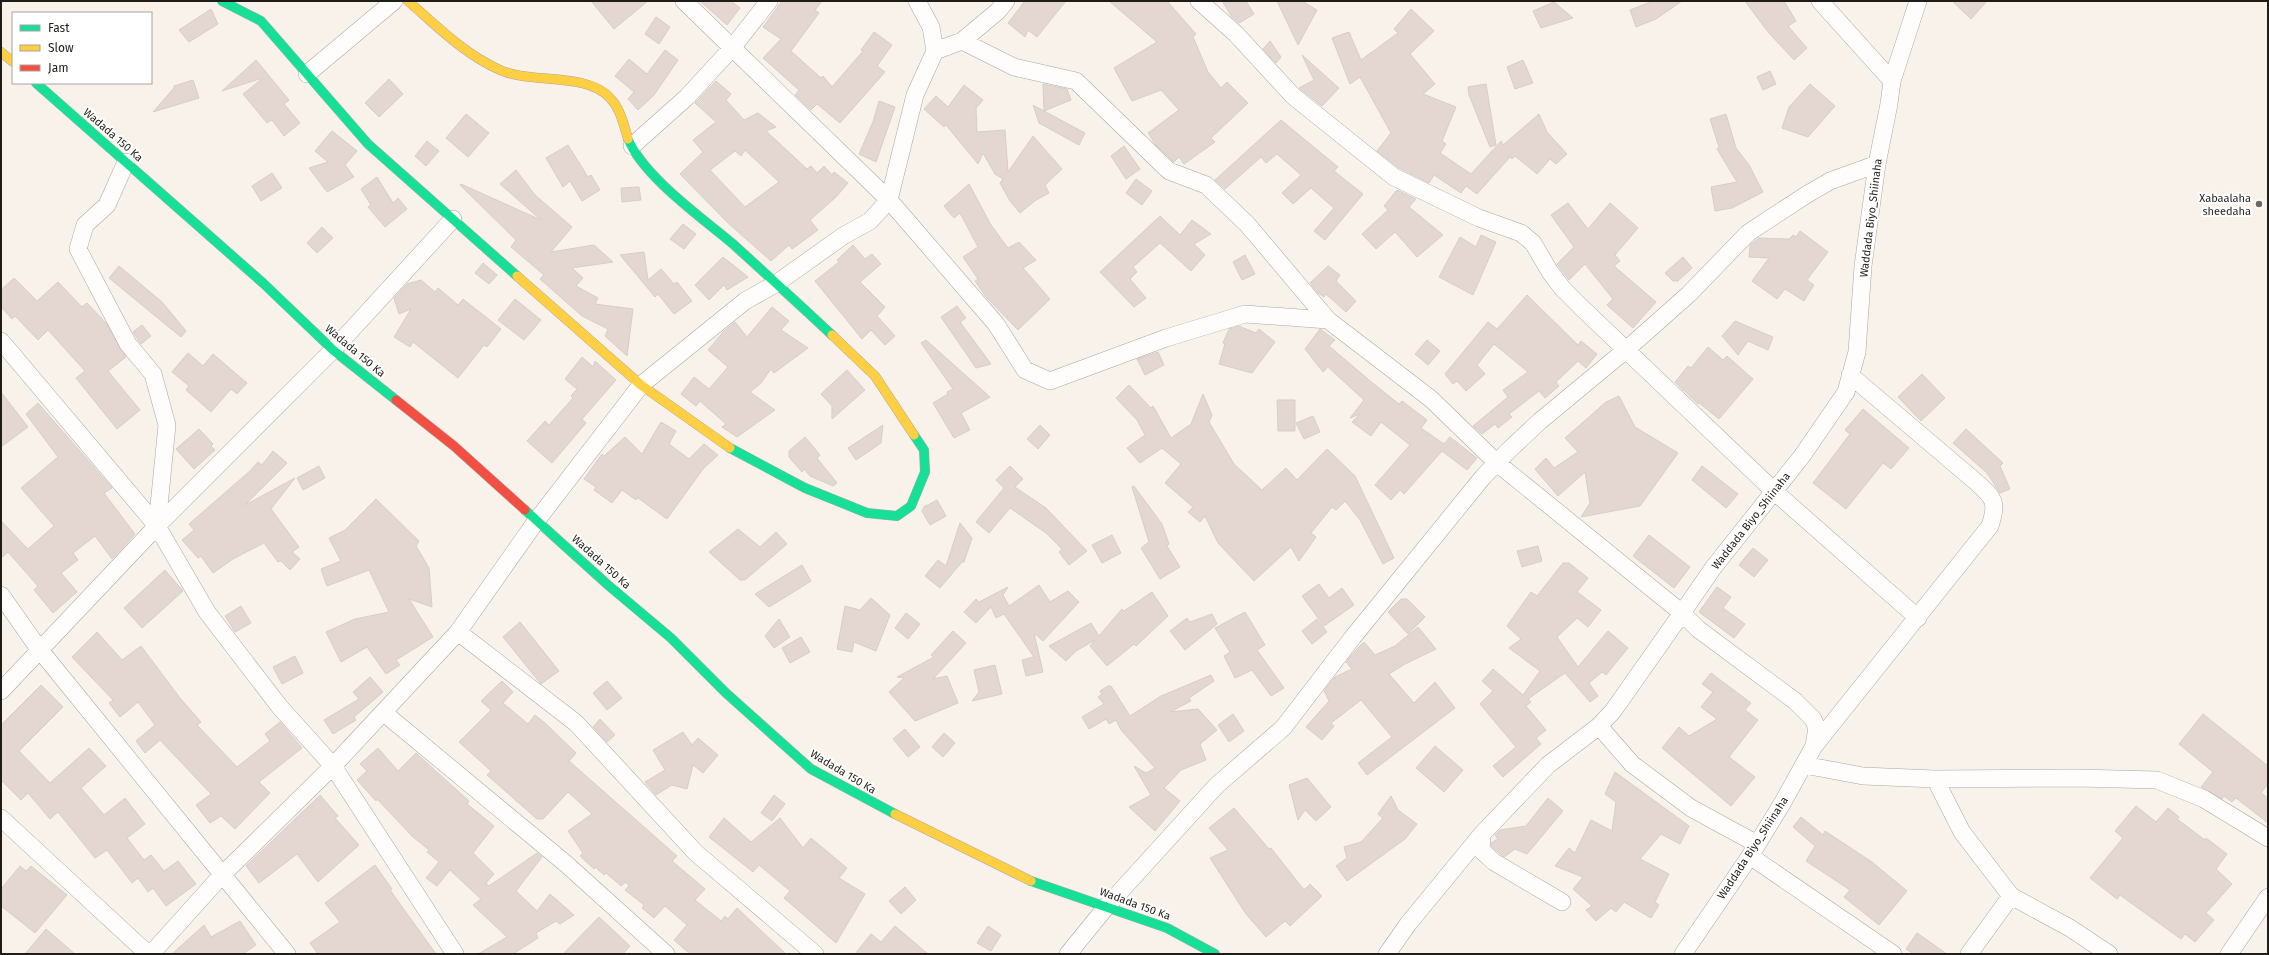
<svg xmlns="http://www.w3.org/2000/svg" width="2269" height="955" font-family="'Fira Sans',sans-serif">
	<rect width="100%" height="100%" fill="#f8f2ea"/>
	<path fill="#e4d7d1" stroke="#d5cfca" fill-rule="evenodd" d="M591,1H648L614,29Z
		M700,1H731L740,8L727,25Z
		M782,1H822L815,10L819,13L791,51L821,78L823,76L832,87L863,51L861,50L874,32L892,45L877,66L885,72L840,123L817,104L811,110L795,95L799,90L763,58L781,39L763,27Z
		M1025,1H1066L1037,37L1028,30L1025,37L1008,23Z
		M1109,1H1167L1196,34L1193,37L1208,72L1221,88L1227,82L1248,103L1211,138L1215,142L1184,164L1179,157L1174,162L1156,145L1148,133L1179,110L1161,90L1132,101L1114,68L1157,42Z
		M1222,1H1246L1254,14L1239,23L1232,17Z
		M1277,1H1302L1317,10L1298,45Z
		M1653,1H1682L1656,19L1636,27L1630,10Z
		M1745,1H1784L1796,21L1788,26L1807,48L1794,60L1768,32Z
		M1952,1H1987L1971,19Z
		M1554,2L1573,18L1541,28L1533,11Z
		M211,9L218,24L189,42L179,30Z
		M1411,9L1434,31L1410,54L1435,84L1423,94L1456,107L1442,141L1446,144L1440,153L1471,174L1501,141L1503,145L1539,114L1547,132L1567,154L1556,164L1550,159L1537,174L1515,156L1512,159L1510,157L1477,194L1466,186L1461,193L1434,175L1429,183L1399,168L1377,151L1391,133L1360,77L1350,84L1332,38L1349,32L1361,60L1398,33L1394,29Z
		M656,17L670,27L659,44L645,34Z
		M1270,41L1281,57L1276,63L1263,49Z
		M665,50L678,60L654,95L638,110L628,99L634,92L615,76L629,59L647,74Z
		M1302,55L1339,88L1322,106L1299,88L1314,80Z
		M256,60L289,100L284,104L300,123L284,136L272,120L267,123L243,94L263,78L222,91Z
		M1523,60L1533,83L1515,89L1507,67Z
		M1770,71L1776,84L1763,90L1757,77Z
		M389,79L403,94L379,117L365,103Z
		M193,80L199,98L153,112L174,88V86Z
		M716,81L731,94L726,100L744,120L758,113L776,127L766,131L807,169L811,166L817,173L824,166L832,175L834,172L848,183L836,197L810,220L818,230L792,249L789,245L771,261L728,223L680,174L703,152L693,140L716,122L695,103ZM745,150L779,182L745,207L710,170L735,151L741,156Z
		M1043,84L1067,89L1071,100L1044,111L1085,133L1079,145L1039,123L1033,105L1044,111Z
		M1486,84L1496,145L1490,147L1469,95L1468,87Z
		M1810,84L1835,106L1808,137L1782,128L1789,107Z
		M964,85L983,100L976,108L977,132L1005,130L1008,172L1033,136L1062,169L1045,185L1049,193L1036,200L1020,213L1010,201L1000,183L1003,179L995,174L983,153L978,164L946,125L944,127L924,109L936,96L948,107Z
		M879,101L895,107L876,162L859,154L873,122Z
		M466,114L489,133L468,157L446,138Z
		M1726,114L1736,148L1749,165L1763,192L1732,208L1715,211L1711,187L1737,182L1717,149L1719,147L1710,119Z
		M1281,120L1338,167L1334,171L1363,194L1325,240L1314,231L1334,208L1311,188L1293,204L1282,193L1301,175L1277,154L1266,163L1261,157L1225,189L1215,180Z
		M332,131L357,151L345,165L354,177L327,192L309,168L328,162L315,151Z
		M427,141L439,151L426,166L415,156Z
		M568,145L588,177L591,175L600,190L582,201L570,181L563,187L546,158Z
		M1124,146L1140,169L1126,179L1111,156Z
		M516,170L535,195L572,227L551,252L594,245L613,262L572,268L583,278L576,286L598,298L595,304L633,309L627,356L605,336L608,329L582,316L540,279L544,275L511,247L516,240L460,185L461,184L541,220L500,184Z
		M272,173L282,188L261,201L252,186Z
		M377,177L393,203L398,198L407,209L385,227L368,207L371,205L361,189Z
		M1136,179L1152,191L1142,205L1126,193Z
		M969,184L991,225L1008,248L1019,242L1036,260L1023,268L1050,299L1018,330L987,298L975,281L978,279L963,257L978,247L960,213L954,218L944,206Z
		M639,187L641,200L622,202L621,188Z
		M1397,190L1416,199L1409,207L1443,235L1417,257L1395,232L1376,249L1362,234L1388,210L1384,206Z
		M1568,203L1588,229L1610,203L1638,228L1615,255L1620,261L1614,266L1656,302L1633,328L1607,305L1613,299L1585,264L1569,280L1557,264L1574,247L1551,215Z
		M1160,216L1180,235L1192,220L1211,234L1194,244L1205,255L1191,271L1160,243L1133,267L1137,272L1130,279L1146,298L1134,307L1100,272Z
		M683,224L696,234L684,249L670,239Z
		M322,227L333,238L317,253L307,243Z
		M1800,231L1828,252L1807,280L1814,285L1804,301L1785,289L1777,299L1752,281L1769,258L1749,257L1750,245L1759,238L1789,239L1793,235L1796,237Z
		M1481,235L1496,242L1473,295L1439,277L1460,237L1476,247Z
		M853,245L865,259L872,254L881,264L860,282L885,307L877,316L895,336L885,345L871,330L862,339L815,281L839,262L837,260Z
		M644,252L648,280L661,269L674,284L677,282L692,301L674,314L658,294L655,297L620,255Z
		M1245,255L1255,274L1242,280L1233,262Z
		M723,257L748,277L727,290L724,285L709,300L695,285Z
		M1683,257L1692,268L1678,281H1673L1665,273Z
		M483,263L497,275L489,284L475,273Z
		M119,266L162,302L186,331L181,337L109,278Z
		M1328,266L1340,275L1336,281L1356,301L1346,312L1326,294L1324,297L1318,293L1310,283Z
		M14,278L37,301L58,282L82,307L87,303L106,323L126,357L108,371L140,410L117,429L76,378L85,371L48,330L38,340L15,316L12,319L1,307V290Z
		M421,280L435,292L438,288L458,305L463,299L501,329L487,347L484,345L458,378L413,342L410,347L394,337L411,309L399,314L394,298L407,284Z
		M1527,295L1578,345L1581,341L1597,354L1586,368L1578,361L1556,382L1559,386L1545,398L1539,391L1509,414L1512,417L1498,428L1495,424L1482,434L1473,426L1508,397L1503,390L1528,372L1494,344L1477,365L1485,374L1466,391L1457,381L1453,384L1445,374L1488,322L1497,329Z
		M515,299L541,320L524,340L498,320Z
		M957,306L966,318L960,322L991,364L976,368L941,317Z
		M772,307L789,321L781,330L808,348L774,373L771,369L761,383L750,392L775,410L737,437L722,427L726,424L700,401L696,406L681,394L694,377L709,389L728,367L708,350L723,332L735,322L747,337Z
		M1735,321L1773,337L1768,350L1748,341L1738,355L1722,336Z
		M142,325L151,336L141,344L133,332Z
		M1239,326L1256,333L1259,329L1275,342L1252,373L1219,364L1225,344L1223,343L1229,329Z
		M1320,329L1335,340L1329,346L1375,385L1399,404L1402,401L1427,420L1421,428L1444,444L1450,437L1477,458L1467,470L1442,451L1404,494L1400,490L1391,500L1375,485L1410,445L1381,422L1371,436L1352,422L1360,414L1350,418L1364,400L1328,367L1323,372L1305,349Z
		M926,340L990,397L961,413L970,430L954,438L933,403L948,394L947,392L953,389L921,343Z
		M1427,340L1440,351L1428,365L1415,354Z
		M1708,347L1723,360L1727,356L1753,379L1719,419L1699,403L1698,404L1675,382L1688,366L1691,368Z
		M1158,352L1164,365L1145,375L1137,359Z
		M188,353L203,366L213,354L247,383L237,394L231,389L211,412L186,390L189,386L172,372Z
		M582,357L593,367L595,361L616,380L582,419L586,423L552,463L527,441L545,421L549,425L573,398L571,396L577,389L565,379Z
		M847,370L865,390L832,419V406L821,394Z
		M1922,374L1945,398L1921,421L1898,397Z
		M1129,385L1151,408L1153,406L1171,438L1191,424L1203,394L1212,415L1209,422L1234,464L1262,490L1286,468L1297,480L1327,449L1355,476L1394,558L1383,564L1360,520L1345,501L1336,510L1332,507L1311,533L1316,537L1299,561L1291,547L1254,581L1218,543L1205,516L1200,522L1188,512L1193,507L1165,483L1181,464L1162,448L1140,463L1127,448L1145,435L1137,420L1116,398Z
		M1,392L28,427L1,447Z
		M1619,396L1635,427L1678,453L1640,506L1581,517L1590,503L1585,472L1558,496L1535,469L1546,458L1554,468L1578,452L1565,438L1606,402Z
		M1277,400H1295V431H1278Z
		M38,403L112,488L104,493L135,534L112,559L95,536L73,553L78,560L61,573L77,592L53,613L34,590L38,586L8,552L1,558V521L28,549L54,526L21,488L58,457L26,414Z
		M1863,409L1909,448L1891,469L1883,463L1846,509L1813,483L1850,434L1845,430Z
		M1313,416L1320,432L1304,439L1296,423Z
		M661,422L676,431L669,444L689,459L704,444L718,455L703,469L667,519L638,498L636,500L622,490L612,503L594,490L596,487L584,479L602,454L604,456L625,437L642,454Z
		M883,425L881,443L856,460L848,448Z
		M1040,425L1050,435L1038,449L1027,439Z
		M199,429L213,444L211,446L215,450L194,469L176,449Z
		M1966,429L2003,463L2000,466L2010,489L2000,493L1987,473L1953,443Z
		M805,437L820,455L817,458L837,483L833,486L810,476L804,469L802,472L789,457V451Z
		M273,451L287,463L245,505L295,478L271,509L299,547L292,552L300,559L290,570L281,561L278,562L264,543L233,559L213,573L201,556L198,558L182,540L194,530L189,524L251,470L258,462L262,465Z
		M319,466L325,478L303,490L297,478Z
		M1010,466L1023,479L1015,487L1046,508L1087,551L1069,565L1059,552L1062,549L1046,533L1010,508L989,533L976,522L1004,488L996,480Z
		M1702,466L1738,494L1726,508L1692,480Z
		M1134,486L1162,524L1169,544L1167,546L1180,567L1160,579L1141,548L1149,542L1132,487Z
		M376,499L419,541L416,546L429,568L432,607L409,599L433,637L396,660L400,665L386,674L367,647L341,662L326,632L355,619L389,612L369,570L327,586L321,569L341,561L329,538L345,530Z
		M937,500L946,516L930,525L922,511L924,507Z
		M960,523L972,538L964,562H962L940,588L925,576L938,560L946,566Z
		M738,529L760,547L776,532L787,544L745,580H740L709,552Z
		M1112,535L1121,553L1102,563L1092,545Z
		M1649,535L1690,567L1674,588L1633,556Z
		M1538,546L1542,561L1522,567L1517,551Z
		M1753,548L1768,560L1754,577L1739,565Z
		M1563,563H1569L1588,578L1577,592L1601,610L1588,627L1577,618L1557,637L1578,667L1608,631L1628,648L1606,675L1602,672L1589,683L1598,696L1590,702L1565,673L1528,699L1531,702L1526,706L1546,730L1536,738L1541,744L1503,777L1493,766L1516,747L1480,704L1493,691L1482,681L1493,669L1523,695L1540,671L1509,648L1521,639L1507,626L1531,592L1537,596Z
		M802,565L811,581L787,596L769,607L755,594Z
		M165,570L183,591L142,628L124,608Z
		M1319,584L1329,598L1342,588L1354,605L1324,626L1302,596Z
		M1039,585L1050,602L1068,591L1079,602L1043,641L1034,633L1043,672L1026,676L1022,660L1034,657L1004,614L996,618L991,607L976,623L964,612L976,599L979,602L1008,587L1003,595L1009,606Z
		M1717,587L1731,597L1723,608L1745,624L1734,638L1699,612Z
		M1152,592L1168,616L1136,646L1134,644L1107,666L1090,646L1095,640L1076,651L1066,661L1049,646L1091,623L1099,636L1122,609L1124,611Z
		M871,598L890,615L876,651L854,642L852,652L837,649L845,606L860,610Z
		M1401,599H1407L1425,617L1408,634L1388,612Z
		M241,606L251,623L235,632L225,616Z
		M1245,612L1265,645L1257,650L1284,688L1271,696L1252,670L1235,678L1224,656L1230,652L1215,628Z
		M906,613L920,624L908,639L895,628Z
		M1212,614L1217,624L1185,650L1170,631L1187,618L1190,622Z
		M779,619L790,637L774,648L765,636Z
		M1317,619L1327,632L1312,644L1302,631Z
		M520,622L559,671L541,684L503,637Z
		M1418,627L1436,649L1405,664L1389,674L1414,703L1435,682L1455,708L1367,775L1358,763L1392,737L1361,700L1331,723L1334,726L1322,740L1306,727L1329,701L1324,691L1335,677L1352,669L1346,662L1356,650L1364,642L1375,655L1395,646Z
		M953,631L966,643L933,679L947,676L958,703L915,721L889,692L904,678L897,677L934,657L931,655Z
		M97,632L122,660L141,646L180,698L201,722L197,725L237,767L270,741L265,734L280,722L302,748L259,782L270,793L235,829L221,816L210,823L196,805L211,794L160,740L145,753L136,741L155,725L138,702L120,717L109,703L113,700L72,657Z
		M801,637L810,652L790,663L782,648Z
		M295,656L303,673L282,684L273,667Z
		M995,665L1002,694L972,701L979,692L974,670Z
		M1711,673L1751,703L1745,710L1758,720L1729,757L1755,777L1731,806L1662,748L1679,727L1689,736L1717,719L1701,707L1713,692L1702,684Z
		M1211,675L1214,681L1189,698L1191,701L1170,712L1198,709L1217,730L1200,744L1206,760L1181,770L1164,788L1180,801L1155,831L1129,807L1151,795L1134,766L1146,773L1155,768L1121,730L1116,720L1109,724L1106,719L1089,729L1082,717L1104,704L1098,697L1102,694L1100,691L1108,686H1111L1130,716L1161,696Z
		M370,677L383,692L354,717L356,720L333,734L324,720L359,699L353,692Z
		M502,681L513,692L503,703L528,724L535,715L545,723L576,753L569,761L677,856L672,861L705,889L695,900L721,921L725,916L728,919L737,908L786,954H690L674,940L687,925L665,906L654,918L642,908L644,905L625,890L629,886L626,882L621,886L606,873L604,875L595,867L594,869L580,856L583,853L568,831L592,814L568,792L543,819H537L487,775L491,771L459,742L491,710L481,701Z
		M607,681L622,698L607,710L593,693Z
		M41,685L63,707L19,751L50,783L89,748L106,766L81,788L104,815L125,798L145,824L127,838L144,860L151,855L164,871L178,861L196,884L166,906L153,888L148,892L138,878L132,883L107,850L95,858L58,812L50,819L28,793L21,800L1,780V725Z
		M1233,714L1244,731L1229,742L1218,725Z
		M2203,714L2268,766V784L2261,793L2268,798V823L2236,798L2232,802L2224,796L2222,799L2201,787L2213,772L2179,744Z
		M600,719L615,735L607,742L593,727Z
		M905,729L920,747L908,757L893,739Z
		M683,732L692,745L698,738L718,755L703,773L693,765L687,789L672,785L656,795L645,782L665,770L653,750Z
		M944,733L955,743L943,757L932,747Z
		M1435,746L1463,770L1444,792L1416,768Z
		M378,748L398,771L416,753L469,801L467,804L494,826L473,853L494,874L486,883L489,886L537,853L542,857L516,891L537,911L550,894L574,915L560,924L556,921L536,933L538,938L513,954H478L507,937L473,905L481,899L450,870L437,886L426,878L439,862L427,852L429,850L413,837L377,799L376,801L357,780L367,771L360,764Z
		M1615,772L1689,826L1680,844L1661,834L1640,859L1669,874L1655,902L1659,905L1651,918L1624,902L1616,912L1611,908L1596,921L1586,910L1592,906L1573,889L1583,877L1555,866L1569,848L1575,853L1591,820L1612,831L1616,802L1605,794Z
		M1307,778L1331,807L1316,821L1305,810L1298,820L1289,785Z
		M320,795L338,816L335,818L359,845L318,882L297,854L259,883L246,866Z
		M774,795L785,804L772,821L761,813Z
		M1391,796L1398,810L1417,824L1405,839L1347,881L1336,866L1347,858L1344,847L1361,842L1383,818L1378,814Z
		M1548,798L1563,811L1527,854L1515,849L1504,857L1491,846V843L1498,839L1495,835L1500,830L1526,826Z
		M2136,806L2156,822L2168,808L2179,817L2177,819L2205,840L2206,838L2227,854L2216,869L2232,884L2206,913L2214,920L2195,942L2185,934L2181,939L2120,895L2117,899L2090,878L2123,838L2115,831Z
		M1234,808L1269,849L1271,848L1304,890L1310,884L1322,896L1290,926L1285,921L1266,937L1246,914L1210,858L1228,850L1209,828Z
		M1801,817L1823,835L1825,831L1872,862L1907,891L1879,925L1844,897L1850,890L1806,861L1815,846L1793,827Z
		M724,818L751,842L780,818L803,848L811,838L847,868L839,878L865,894L836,943L784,898L790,891L759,865L753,872L709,837Z
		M375,865L392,889L390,890L436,954H318L310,943L340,922L325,903Z
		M20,866L26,871L31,866L67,895L35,933L1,906V889Z
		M905,887L916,900L901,914L889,901Z
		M599,917L630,946L623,954H563Z
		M240,921L256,945L243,954H172L204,925L211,937Z
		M895,926L928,954H855L871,934L881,942Z
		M988,926L1001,935L991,951L977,943Z
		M46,929L75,954H25Z
		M1917,933L1947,954H1914L1906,949Z"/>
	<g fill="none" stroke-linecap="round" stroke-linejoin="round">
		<g stroke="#aba7a0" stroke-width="18">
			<path id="street" d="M684,1L889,200L996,324L1025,370L1050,381L1166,338L1245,314L1328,320L1431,399L1497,463L1682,613L1613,711L1599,726L1632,764L1691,808L1757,844
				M1199,1L1236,34L1293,96L1394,177L1479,218L1521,233L1533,243L1550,272L1563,289L1581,307L1775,492L1918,618
				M1820,1L1892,81
				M962,41L1014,67L1076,81L1169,171L1206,185L1247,224L1328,320
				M935,51L962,41L998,11L1006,1
				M307,74L394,1
				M632,146L687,97L732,48L769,1
				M126,162L107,205L85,225L78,249L128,344L153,374L167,425L157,526
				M1,341L157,526L207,612L279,706L333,766L455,954
				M1,595L39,649L287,954
				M458,632L576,723L696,853L815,954
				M1,691L157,526L333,350L453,219
				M384,713L565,863L666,954
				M1815,745L1990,526C1998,501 1994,498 1975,481L1850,375
				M1804,765L1863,776L1935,779L2078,778L2157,780L2204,799L2268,838
				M1935,779L1962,832L2011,896L2070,928L2109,954
				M1,818L148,954
				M1750,856L1893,954
				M1562,902L1494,862L1481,850L1482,834L1548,765L1599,726
				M151,954L222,875L333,766L458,632L537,520L641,385L745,301L777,283L843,236L870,221L889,200L915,95L935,51L931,27L917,1
				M1068,954L1107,906L1217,785L1283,728L1353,637L1483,477L1508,451L1540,421L1627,349L1689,294L1748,233L1806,195L1830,181L1877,164
				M1387,954L1408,924L1482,834
				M1683,954L1750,856L1783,802L1814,746L1817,728L1813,719L1795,701L1698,629L1682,613L1713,568L1802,456L1846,392L1857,352L1863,266L1877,164L1889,104L1892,81L1918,1
				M1969,954L2011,896
				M2229,954L2268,897"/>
		</g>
		<g stroke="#aba7a0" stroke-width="10">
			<path id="fast" d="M222,1L261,21L368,144L517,276
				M36,83L263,283L333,350L396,400
				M628,139C644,177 701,217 733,244C766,274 799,304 832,335
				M730,448L805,488L867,513L897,516L911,506L925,472L924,450L914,435
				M525,510L608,585L671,638L726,693L811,769L895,814
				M1031,881L1167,928L1215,954"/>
		</g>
		<g stroke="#aba7a0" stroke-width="10">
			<path id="slow" d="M408,1C437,26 464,54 500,70C531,84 587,72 610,98C620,108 624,125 628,139
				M1,52L13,62
				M517,276L641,385L730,448
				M832,335L875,376L914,435
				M895,814L1031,881"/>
		</g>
		<g stroke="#aba7a0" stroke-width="10">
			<path id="jam" d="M396,400L454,446L525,510"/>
		</g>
		<use href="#street" stroke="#fefdfc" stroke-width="17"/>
		<use href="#fast" stroke="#16e098" stroke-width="9"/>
		<use href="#slow" stroke="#ffcf43" stroke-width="9"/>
		<use href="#jam" stroke="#f24e42" stroke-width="9"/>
	</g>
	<circle fill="#6c6761" stroke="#fff" stroke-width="1.5" cx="2259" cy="204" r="4"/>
	<g text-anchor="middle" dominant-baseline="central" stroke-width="4" stroke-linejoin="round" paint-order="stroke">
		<g font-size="11" fill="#201c17" stroke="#fff">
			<text transform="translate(113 135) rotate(41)">Wadada 150 Ka</text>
			<text transform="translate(1871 218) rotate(-83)">Waddada Biyo_Shiinaha</text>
			<text transform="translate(355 351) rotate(40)">Wadada 150 Ka</text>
			<text transform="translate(1751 521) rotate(-52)">Waddada Biyo_Shiinaha</text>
			<text transform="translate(601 562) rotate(42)">Wadada 150 Ka</text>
			<text transform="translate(843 772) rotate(31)">Wadada 150 Ka</text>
			<text transform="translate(1753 848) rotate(-57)">Waddada Biyo_Shiinaha</text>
			<text transform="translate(1135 904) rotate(20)">Wadada 150 Ka</text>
		</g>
		<g font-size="11" fill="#201c17" stroke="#fff" text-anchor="end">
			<text x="2251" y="198">Xabaalaha<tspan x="2251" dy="13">sheedaha</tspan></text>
		</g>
	</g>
	<rect width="2269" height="955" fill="none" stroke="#201c17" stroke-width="4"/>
	<rect x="12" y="12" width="140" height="72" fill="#ffffff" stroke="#a6a4a2"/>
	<rect x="20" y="25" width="20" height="6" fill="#16e098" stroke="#a6a4a2"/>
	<text x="48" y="32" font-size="12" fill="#201c17">Fast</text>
	<rect x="20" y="45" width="20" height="6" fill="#ffcf43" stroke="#a6a4a2"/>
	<text x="48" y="52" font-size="12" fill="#201c17">Slow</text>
	<rect x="20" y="65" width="20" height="6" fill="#f24e42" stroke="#a6a4a2"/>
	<text x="48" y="72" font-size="12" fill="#201c17">Jam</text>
</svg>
